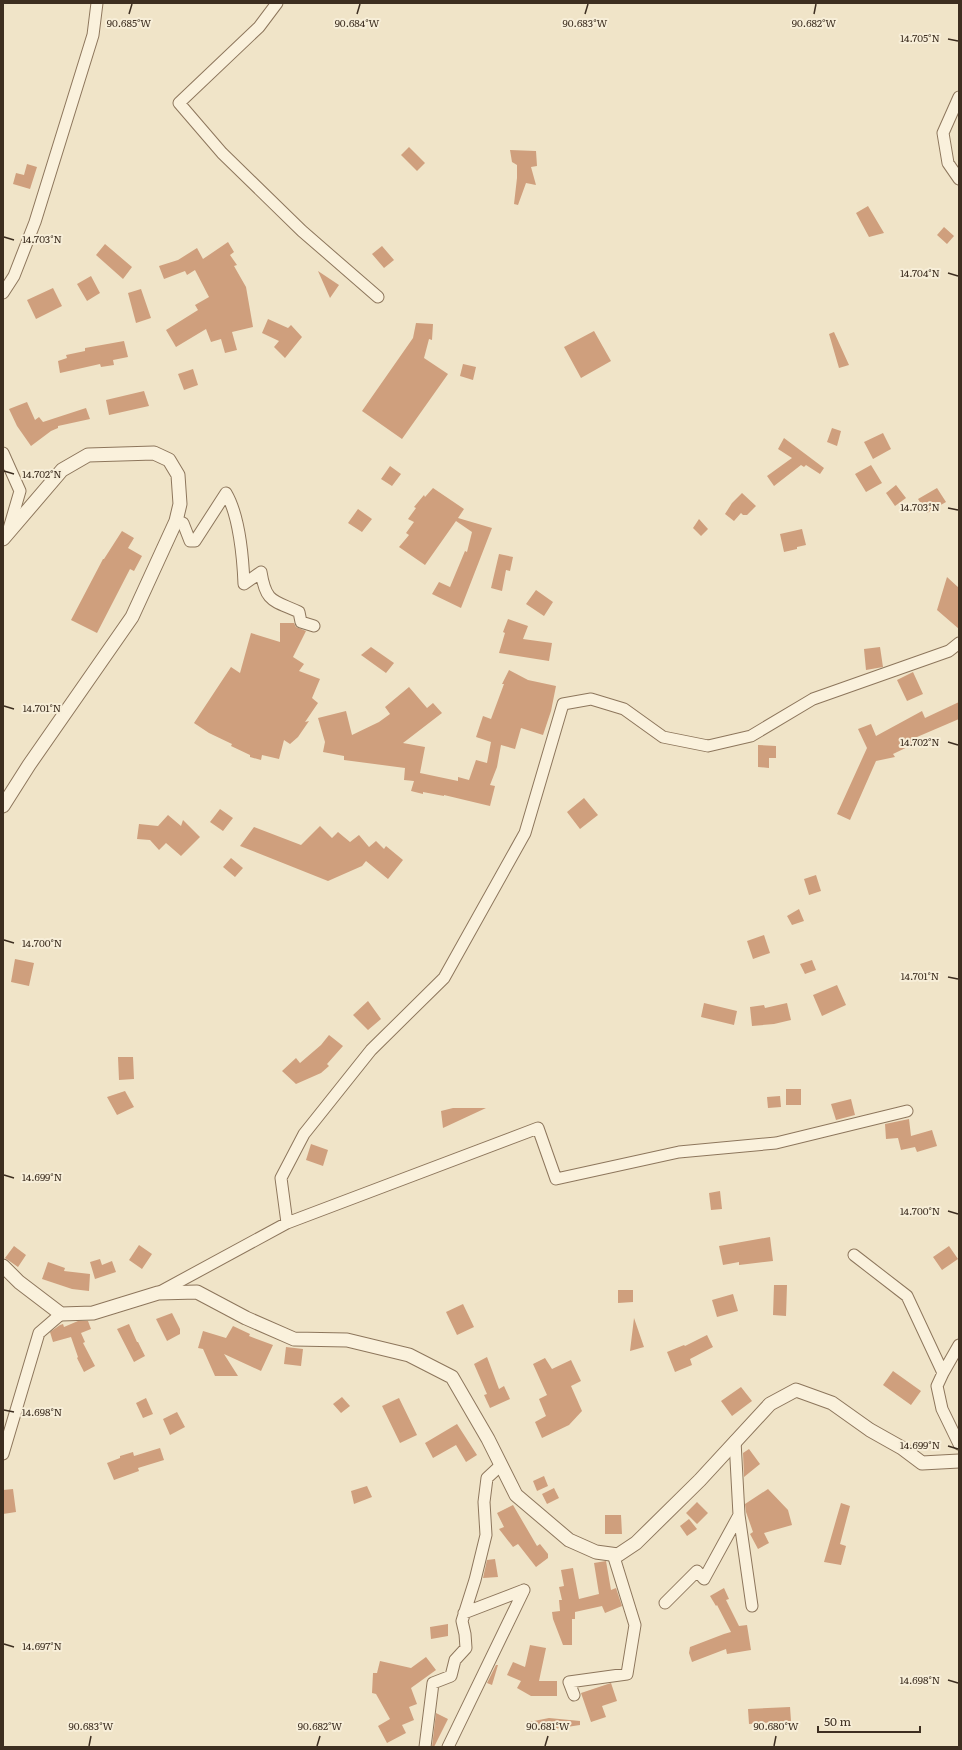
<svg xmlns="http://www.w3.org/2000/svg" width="962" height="1750" font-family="Literata,serif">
	<rect width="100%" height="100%" fill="#f0e4c8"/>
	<path fill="#cf9f7d" d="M409,147L425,163L417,171L401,155Z
		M510,150L536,151L537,166L531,167L536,185L526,183L518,205L514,204L517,178V165L512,162Z
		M27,164L37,167L30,189L13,184L16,173L24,175Z
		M868,206L884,233L869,237L856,213Z
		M944,227L954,236L947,244L937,235Z
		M228,242L234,252L230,255L237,265L234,266L246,287L253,327L232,332L237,350L225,353L221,339L211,342L206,329L176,347L166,330L198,310L195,305L209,297L195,270L187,275L185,271L164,279L159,266L178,260L197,248L203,259Z
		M105,244L132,267L123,279L96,255Z
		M382,246L394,260L384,268L372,254Z
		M318,271L339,285L330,298Z
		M91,276L100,293L87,301L77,284Z
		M53,288L62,306L36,319L27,300Z
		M141,289L151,318L136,323L128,293Z
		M268,319L288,328L291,325L302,337L285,358L274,347L279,341L262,333Z
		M416,323L433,324L432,340L429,339L424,358L448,374L402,439L362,411L413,338Z
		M594,331L611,361L581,378L564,347Z
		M834,332L849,365L839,368L829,334Z
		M124,341L128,357L113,360L114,365L101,367L100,364L60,373L58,361L67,358L66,355L85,351V348Z
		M463,364L476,367L473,380L460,376Z
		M193,369L198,385L184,390L178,374Z
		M144,391L149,406L109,415L106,400Z
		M27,402L35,420L39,417L43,422L86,408L90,419L58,426V428L51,431L31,446L17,426L9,409Z
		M832,428L841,431L837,446L827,442Z
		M883,433L891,449L873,459L864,442Z
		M784,438L824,468L820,474L806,465L804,467L801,465L774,486L767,476L792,458L778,449Z
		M871,465L882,483L866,492L855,474Z
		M390,466L401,474L392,486L381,479Z
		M896,485L906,498L895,506L886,493Z
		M433,488L464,509L458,518L492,528L461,608L432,594L439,582L450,587L465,551L467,552L472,532L456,521L425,565L399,547L409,535L406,533L414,522L408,519L416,508L414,507L424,495L425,497Z
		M937,488L946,502L927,513L918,499Z
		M742,493L756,506L747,515H743L741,513L734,521L725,514L732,503Z
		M358,509L372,519L362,532L348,523Z
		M699,519L708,529L701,536L693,528Z
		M802,529L806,545L797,547V549L784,552L780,534Z
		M122,531L134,538L128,548L142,556L134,571L130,569L97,633L71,620L103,559H104Z
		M499,554L513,557L510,571L506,570L502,591L491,588Z
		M947,577L959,588V629L937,610Z
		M536,590L553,602L544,616L526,604Z
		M508,619L528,626L523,639L552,643L549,661L499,653L505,633L503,632Z
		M280,623H294L296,627L306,631L293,657L304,664L299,671L320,679L312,698L318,703L305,722L309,721L298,737L290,744L284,740L279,759L262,755L261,760L250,757V755L231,746L232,744L209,733L194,723L231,667L240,673L251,633L280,642Z
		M371,647L394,663L386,673L361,655Z
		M880,647L883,667L866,670L864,649Z
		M509,670L528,680L556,686L551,711L543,735L521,728L515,749L501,745L497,767L490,785L495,786L490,806L444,795V796L423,792V794L411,791L414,781L404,780L405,768L344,760V756L323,752L325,742L318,718L346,711L352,735L379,722L390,714L385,707L409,687L427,708L433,703L442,713L403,743L425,747L420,773L458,781V777L469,780L476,760L487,763L491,742L476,737L483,716L491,719L504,684H502Z
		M913,672L923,694L907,701L897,680Z
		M959,702V719L917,737L920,741L893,754L895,757L876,761L850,820L837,814L867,748L858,729L871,724L876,736L922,711L925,718Z
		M758,745L776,746V758H769V768L758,767Z
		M584,798L598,815L580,829L567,812Z
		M220,809L233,818L223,831L210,822Z
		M168,815L181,826L183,820L200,837L181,856L166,843L159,850L150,840L137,839L139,824L158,826Z
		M320,826L332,838L338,832L350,842L359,835L369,847L376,841L384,849L386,846L403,860L388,879L366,861L362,866L328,881L240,846L254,827L301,845Z
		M231,858L243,868L235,877L223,867Z
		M816,875L821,891L809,895L804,879Z
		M799,909L804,921L792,925L787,916Z
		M764,935L770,953L753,959L747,941Z
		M15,959L34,963L29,986L11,982Z
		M812,960L816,970L805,974L800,964Z
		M837,985L846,1005L822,1016L813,995Z
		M368,1001L381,1019L368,1030L353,1015Z
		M704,1003L737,1011L734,1025L701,1017Z
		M787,1003L791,1020L774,1024L752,1026L750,1007L764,1005L765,1008Z
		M329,1035L343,1046L327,1064L329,1066L321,1073L296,1084L282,1071L296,1058L300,1063L321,1045Z
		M118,1057H133L134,1079L119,1080Z
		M786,1089H801V1105H786Z
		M125,1091L134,1107L117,1115L107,1097Z
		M780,1096L781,1107L768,1108L767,1097Z
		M851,1099L855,1115L836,1120L831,1104Z
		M453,1108H486L443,1128L441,1111Z
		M909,1119L911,1136L932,1130L937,1146L917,1152L915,1147L901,1150L898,1138L886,1139L885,1124Z
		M311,1144L328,1150L323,1166L306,1160Z
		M720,1191L722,1209L711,1210L709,1193Z
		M770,1237L773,1261L739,1265V1262L723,1265L719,1246Z
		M139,1245L152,1254L142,1269L129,1260Z
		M14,1246L26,1255L18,1267L5,1258Z
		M949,1246L958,1259L942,1270L933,1257Z
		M100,1259L102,1265L112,1261L116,1272L95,1279L90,1262Z
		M48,1262L65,1268L64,1271L90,1274L89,1291L72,1289L42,1279Z
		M774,1285H787L786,1316L773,1315Z
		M618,1290H633V1302L618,1303Z
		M733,1294L738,1311L717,1317L712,1300Z
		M463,1304L474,1327L457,1335L446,1312Z
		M172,1313L180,1329V1334L167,1341L156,1319Z
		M634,1318L644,1347L630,1351Z
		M78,1321H88L91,1329L81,1333L85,1342L83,1343L95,1366L84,1372L77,1358L78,1357L71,1337L53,1342L50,1332L60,1325L63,1324L64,1327Z
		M129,1324L137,1342H138L145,1356L134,1362L117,1329Z
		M233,1326L250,1334L249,1336L273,1345L261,1371L224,1354L238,1376H215L203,1349L198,1348L203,1331L226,1338Z
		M707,1335L713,1347L690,1359L692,1365L675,1372L667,1352L684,1345L685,1346Z
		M286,1347L303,1349L301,1366L284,1364Z
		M487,1357L499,1389L504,1386L510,1399L490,1408L484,1395L487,1394L474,1364Z
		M545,1358L552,1369L571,1360L581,1381L571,1386L582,1411L569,1425L542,1438L535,1422L546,1416L539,1399L547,1395L533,1364Z
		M893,1371L921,1391L911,1405L883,1385Z
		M741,1387L752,1401L732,1416L721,1401Z
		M342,1397L350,1406L341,1413L333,1404Z
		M146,1398L153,1414L143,1418L136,1403Z
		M399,1398L417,1435L400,1443L382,1406Z
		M177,1412L185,1427L170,1435L163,1419Z
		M457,1424L477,1455L466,1462L456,1445L433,1458L425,1443Z
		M160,1448L164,1460L138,1468L139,1471L114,1480L107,1463L120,1458V1456L133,1452L134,1456Z
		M749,1449L760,1464L744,1477L743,1453Z
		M544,1476L548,1486L537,1491L533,1481Z
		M367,1486L372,1497L354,1504L351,1491Z
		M554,1488L559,1498L547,1504L542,1494Z
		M13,1489L16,1512L3,1514V1490Z
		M768,1489L788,1510L792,1525L764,1533L769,1543L758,1549L750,1534L753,1532L746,1512L745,1504Z
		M697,1502L708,1513L697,1524L686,1513Z
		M841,1503L850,1506L840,1544L846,1546L841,1565L824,1562Z
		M513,1505L537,1546L540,1544L548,1554V1558L536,1567L518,1544L513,1547L499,1529L504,1527L497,1513Z
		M605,1515H621L622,1534H605Z
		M689,1519L697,1529L687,1536L680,1526Z
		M495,1559L498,1577L483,1578L487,1560Z
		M606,1561L611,1590L616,1588L622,1606L605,1613L602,1606L575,1612V1619H572V1645H563L553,1619L552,1612L560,1611L559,1600H562L559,1587L564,1586L561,1570L573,1568L579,1599L599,1594L594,1563Z
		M724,1588L729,1599L726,1600L739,1626L747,1625L751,1650L727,1654L726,1649L692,1662L689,1653L690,1647L724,1634L731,1632L717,1605L716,1606L710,1596Z
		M448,1624V1636L431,1639L430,1627Z
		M530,1645L546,1648L539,1681H557V1696H531L517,1688L521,1681L507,1675L513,1662L525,1667Z
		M426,1657L436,1670L411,1688L417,1704L409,1707L414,1720L402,1725L406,1733L387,1743L378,1726L390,1719L376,1694L372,1693L373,1673H377L380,1661L411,1668Z
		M496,1665H498L492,1685L487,1683Z
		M611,1683L617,1701L602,1706L606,1717L591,1722L581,1693Z
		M790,1707L791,1721L749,1724L748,1709Z
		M436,1713L448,1719L434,1747H432Z
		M549,1718L580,1721V1725L547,1730L529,1722Z"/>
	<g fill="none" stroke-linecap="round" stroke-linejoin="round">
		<g stroke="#8d765c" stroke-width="13">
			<path id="minor" d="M277,3L259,27L179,103L222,153L302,231L378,297
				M959,97L943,133L948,163L959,179
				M3,293L14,276L35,222L93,35L97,3
				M3,453L20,491L8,532
				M176,521L183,523L190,541H195L226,493C239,515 243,558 244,584L261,572C266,603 273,600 299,612L301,622L314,626
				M287,1223L281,1178L304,1134L371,1050L444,978L525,833L563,704L591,699L624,709L663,737L708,746L751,736L813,699L949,651L959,643
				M854,1255L907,1296L943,1373L937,1386L942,1409L959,1444
				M158,1293L287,1223L538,1128L556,1179L679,1152L776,1143L907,1111
				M943,1373L959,1345
				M735,1441L739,1515L752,1606
				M3,1454L39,1333L61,1314
				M665,1603L697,1571L704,1579L739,1515
				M464,1613L524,1590
				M574,1695L569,1682L627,1674L635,1625L613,1554
				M425,1747L433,1683L451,1676L455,1660L466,1648L465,1634L462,1621L475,1580L486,1535L484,1502L487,1478L501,1465
				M448,1747L524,1590"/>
		</g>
		<g stroke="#8d765c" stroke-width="15">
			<path id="tertiary" d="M3,539L62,470L88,455L154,453L169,460L178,475L180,504L176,521L132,617L29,765L3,806
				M3,1266L19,1282L61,1314L93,1313L158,1293L197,1292L246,1318L294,1339L347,1340L409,1355L452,1377L488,1439L516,1495L569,1540L596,1552L618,1555L636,1543L700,1480L770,1404L796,1390L832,1403L870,1430L902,1448L922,1463L959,1461"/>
		</g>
		<use href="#minor" stroke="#faf1dc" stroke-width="11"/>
		<use href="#tertiary" stroke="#faf1dc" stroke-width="13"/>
	</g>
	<path fill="none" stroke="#3d2e20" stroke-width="1.5" d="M129,14L132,4M357,14L360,4M585,14L588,4M814,14L816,4M948,39L958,41M4,237L14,240M948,273L958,276M4,471L14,474M948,508L958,510M4,706L14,709M948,742L958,745M4,940L14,943M948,977L958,979M4,1175L14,1178M948,1211L958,1214M4,1410L14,1412M948,1446L958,1449M4,1644L14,1647M948,1680L958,1683M89,1746L91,1736M317,1746L320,1736M545,1746L548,1736M774,1746L776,1736"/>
	<g font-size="10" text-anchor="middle" fill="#3d2e20" stroke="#f7eed8" stroke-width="4" stroke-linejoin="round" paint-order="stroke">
		<text x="129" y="27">90.685°W</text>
		<text x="357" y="27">90.684°W</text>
		<text x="585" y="27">90.683°W</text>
		<text x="814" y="27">90.682°W</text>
		<text x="920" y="42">14.705°N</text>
		<text x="42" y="243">14.703°N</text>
		<text x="920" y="277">14.704°N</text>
		<text x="42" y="478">14.702°N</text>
		<text x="920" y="511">14.703°N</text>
		<text x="42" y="712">14.701°N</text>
		<text x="920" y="746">14.702°N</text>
		<text x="42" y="947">14.700°N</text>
		<text x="920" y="980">14.701°N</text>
		<text x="42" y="1181">14.699°N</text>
		<text x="920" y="1215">14.700°N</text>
		<text x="42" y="1416">14.698°N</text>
		<text x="920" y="1449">14.699°N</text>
		<text x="42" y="1650">14.697°N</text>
		<text x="920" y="1684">14.698°N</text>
		<text x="91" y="1730">90.683°W</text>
		<text x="320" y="1730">90.682°W</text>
		<text x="548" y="1730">90.681°W</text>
		<text x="776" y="1730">90.680°W</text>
	</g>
	<rect width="962" height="1750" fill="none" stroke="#3d2e20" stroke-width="8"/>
	<path d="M818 1726v6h102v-6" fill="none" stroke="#3d2e20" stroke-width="2"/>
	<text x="824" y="1726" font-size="12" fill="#3d2e20" stroke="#f7eed8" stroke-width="3" paint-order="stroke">50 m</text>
</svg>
